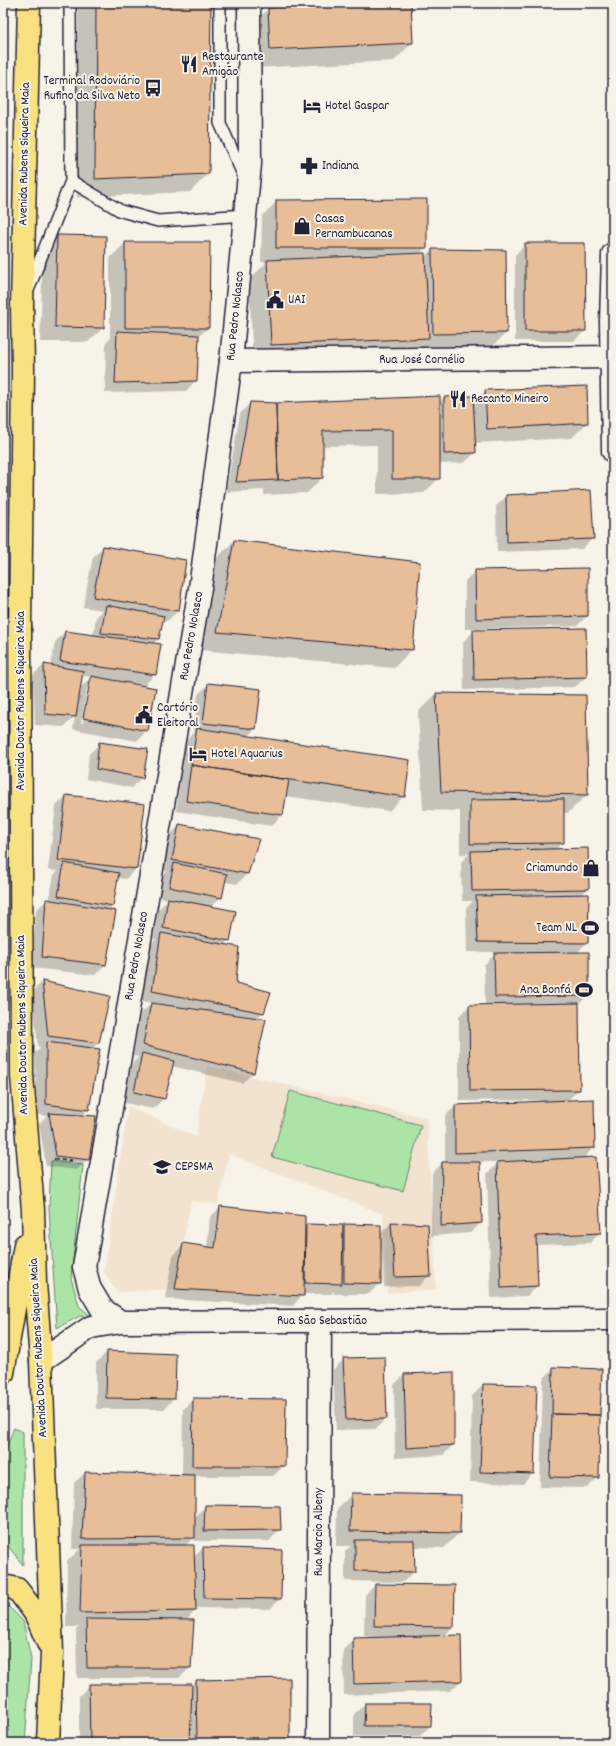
<svg xmlns="http://www.w3.org/2000/svg" width="616" height="1746" font-family="Dekko,sans-serif">
	<rect width="100%" height="100%" fill="#f7f3e8"/>
	<filter id="ink" filterUnits="userSpaceOnUse"><feTurbulence type="fractalNoise" baseFrequency=".025" numOctaves="2"/><feDisplacementMap in="SourceGraphic" scale="8" xChannelSelector="R" yChannelSelector="G"/><feConvolveMatrix kernelMatrix="1 2 1 2 8 2 1 2 1" color-interpolation-filters="sRGB"/></filter>
	<g filter="url(#ink)">
		<path fill="#f2e3d0" d="M207,1066L427,1118L436,1289L387,1293L383,1214L229,1154L218,1204L191,1201L175,1289L117,1292L104,1272L128,1106L196,1137Z"/>
		<path fill="#ace4a8" stroke="#678372" d="M290,1091L421,1125L403,1191L272,1157Z
			M51,1161L83,1165L71,1278L79,1306L93,1318L80,1316L57,1328L49,1208Z
			M14,1428L23,1432V1565L8,1546L3,1544V1455Z
			M3,1601L23,1621L31,1659L25,1743H3Z"/>
		<path fill="#0003" fill-rule="evenodd" d="M78,3H210L208,174L190,192L77,197Z
			M387,3H410L412,43L394,61L252,68L250,27L269,8Z
			M277,201L426,247L419,255L424,258L432,250L506,333L491,348L253,363L249,280L267,262H261L262,216Z
			M58,236L103,328L88,342H40L43,251Z
			M125,243L208,328L198,337L196,380L186,391L105,393L106,342L110,339V258Z
			M526,244L585,331L574,341H515V255Z
			M485,391L587,423L572,438L474,443L475,453L464,463L439,464V478L424,493L377,494V445L322,446V478L307,493L264,495V490L226,492L240,414L250,403H439L444,398L473,403Z
			M507,496L593,538L582,549L497,552L496,506Z
			M234,541L412,649L394,668L199,650L216,559Z
			M103,547L185,561L178,611L167,621H162L158,639L153,644L155,674L145,685L134,683L147,730L137,741L73,729L75,716L64,727L35,725L33,675L44,665L51,666L55,642L65,632L93,636L96,617L103,610L83,607L93,557ZM81,676L91,677L79,689ZM87,688H89L83,723H81Z
			M475,571L587,616L577,626L465,629V581Z
			M474,631L586,677L575,687L464,690L463,642Z
			M209,684L255,729L247,737L404,796L389,811L285,796L282,815L271,826L176,811L180,781L177,780L182,745L193,733L198,694Z
			M436,694L587,795L568,813H563V842L555,850L588,888L580,896L587,942L577,953L588,995L578,1005L579,1089L567,1101L593,1148L583,1159L600,1232L590,1243L536,1245L537,1286L527,1296L491,1298L487,1174L499,1162H479L481,1223L470,1233L431,1236L432,1174L442,1163H445V1116L456,1106L539,1102V1100L459,1101V1016L469,1006L485,1005L484,965L497,952H467L466,908L473,901H462L461,862L469,854H460V811L423,810L418,712Z
			M100,743L142,777L132,788L86,779L89,754Z
			M66,796L136,869L126,879L117,878L112,906L107,911L105,965L95,975L32,968L36,910L47,900H49L54,875L58,871L48,870L56,806Z
			M180,825L247,874L237,884L225,882L221,897L211,907L229,940L223,946L235,984L263,1012L256,1019L265,1020L253,1073L242,1083L172,1066L164,1098L153,1109L124,1103L132,1064L139,1057L133,1056L140,1014L152,1003L142,1001L150,945L156,939H153L158,910L168,899L159,897L164,875L167,871L162,870L169,836Z
			M42,982L109,996L98,1043L92,1049L88,1109L82,1116L88,1159L77,1170L46,1166L39,1124L47,1116L36,1114L35,1053L42,1047H38L32,992Z
			M221,1207L304,1228L307,1225L380,1226V1234L391,1223L427,1225L430,1275L419,1286L384,1287L382,1250H380V1283L369,1294H334V1291L331,1294H303L293,1306L165,1299L173,1255L184,1244L207,1247L210,1217ZM218,1217H220L216,1253L214,1252Z
			M107,1352L175,1354L174,1398L164,1409H96V1363Z
			M344,1359L386,1418L376,1429L336,1430L333,1370Z
			M554,1368L598,1478L587,1488L540,1487L543,1379Z
			M404,1375L453,1445L443,1455L395,1458L394,1385Z
			M483,1385L536,1386L533,1473L523,1484L470,1482L472,1396Z
			M193,1399L284,1466L273,1476H194V1518L205,1506L280,1530L269,1541H194V1537L185,1546L194,1557L203,1548L280,1599L270,1609L195,1608V1611L186,1621L190,1668L179,1678H77L76,1630L79,1627H66L67,1561L80,1549H72L74,1483L85,1473L182,1476L183,1409Z
			M352,1494L459,1533L444,1548L413,1547L414,1572L403,1582L345,1581V1551L351,1546H336L337,1509Z
			M375,1585L453,1627L444,1636L461,1681L450,1691L344,1695L343,1650L354,1639L376,1638V1637L364,1636L365,1595Z
			M197,1681L289,1743H79V1696L90,1685L191,1686Z
			M365,1704H431L430,1726L420,1736H354V1714Z"/>
		<path fill="#e8be98" stroke="#22223b" d="M96,3H211L209,174L95,179Z
			M365,3H411L413,43L270,50L268,8Z
			M427,199V248H276V200Z
			M57,235L106,236L104,328L55,327Z
			M125,242H210L209,328H125Z
			M525,243H585L586,331H525Z
			M432,249L506,250L507,333L433,334Z
			M425,253L429,338L271,345L267,260Z
			M117,331L199,335L197,381L115,383Z
			M587,386L588,423L487,429L485,390Z
			M440,396V479H392V430L323,431V478L278,480L276,403Z
			M473,396L476,453L444,454V397Z
			M250,402L276,403L278,480L236,482Z
			M591,490L594,539L507,542L506,495Z
			M234,540L420,562L413,650L217,632Z
			M103,546L186,560L179,611L93,597Z
			M588,568V616L476,619L475,570Z
			M106,605L164,616L159,639L101,633Z
			M586,628L587,677L474,680L473,630Z
			M65,631L161,644L156,675L60,661Z
			M44,664L83,671L76,717L45,714Z
			M91,676L156,688L148,731L83,718Z
			M208,683L261,689L256,729L203,723Z
			M436,693L586,695L588,795L441,792Z
			M197,728L410,760L405,797L191,765Z
			M99,742L148,749L143,778L96,769Z
			M191,765L289,780L283,815L186,801Z
			M66,795L145,804L137,869L58,860Z
			M564,799V843L470,844V800Z
			M179,824L259,839L248,874L172,860Z
			M588,848L589,889L472,891L471,851Z
			M64,863L119,873L113,906L58,896Z
			M174,863L227,874L222,898L169,887Z
			M589,894L588,943L478,942L476,896Z
			M168,898L236,911L230,941L163,928Z
			M46,899L116,911L106,965L42,957Z
			M161,933L239,947L236,983L271,992L264,1013L152,991Z
			M589,952V996L495,997L494,953Z
			M42,981L110,996L99,1043L48,1036Z
			M151,1003L266,1019L254,1073L143,1045Z
			M579,1003L580,1090L470,1091L469,1005Z
			M46,1042L100,1049L89,1110L46,1104Z
			M142,1053L174,1061L165,1099L134,1092Z
			M594,1099L595,1148L455,1153V1105Z
			M49,1113L96,1116L89,1160L56,1156Z
			M596,1157L601,1233L536,1236L538,1286L501,1288L497,1162Z
			M442,1162H480L482,1223L441,1226Z
			M220,1206L305,1216L304,1296L175,1289L183,1243L215,1248Z
			M391,1222L428,1224L431,1276L395,1277Z
			M306,1224L343,1225L342,1284L305,1283Z
			M344,1224L381,1225V1284L344,1283Z
			M107,1351L176,1354L175,1399L106,1398Z
			M385,1357L387,1419L346,1420L343,1358Z
			M553,1367L602,1369L600,1415L552,1414Z
			M454,1372V1445L406,1448L404,1374Z
			M483,1384L537,1385L534,1474L480,1472Z
			M193,1398L286,1399L285,1466H192Z
			M552,1414L600,1415L599,1478L550,1477Z
			M85,1472L195,1475V1538L82,1539Z
			M351,1493L461,1495L460,1533L350,1531Z
			M205,1505L280,1506L281,1530L204,1531Z
			M355,1540H414L415,1572L355,1571Z
			M82,1545H194L196,1611L80,1613Z
			M203,1547L282,1550L281,1599L204,1598Z
			M375,1584L455,1585L454,1627L374,1626Z
			M86,1619L194,1620L191,1668H87Z
			M461,1635L462,1681L354,1684L353,1638Z
			M290,1678V1743H197L196,1680Z
			M89,1684H192L190,1743H90Z
			M365,1703H432L431,1726H364Z"/>
		<g fill="none" stroke-linecap="round" stroke-linejoin="round">
			<g stroke="#22223b" stroke-width="14">
				<path id="lane" d="M220,3V123L245,179
					M71,181L121,211L158,221L246,215
					M29,288L71,181L70,3"/>
			</g>
			<g stroke="#22223b" stroke-width="25">
				<path id="street" d="M613,254L611,321L613,451
					M3,629L20,627
					M121,1322L102,1309L90,1289L84,1267L200,588L231,361
					M41,1361L91,1327L121,1322L613,1319
					M318,1743L320,1321"/>
			</g>
			<g stroke="#22223b" stroke-width="25">
				<path id="secondary" d="M249,3L250,164L231,361L613,357"/>
			</g>
			<g stroke="#22223b" stroke-width="25">
				<path id="primary" d="M29,3L22,306L23,370L20,627L22,1076L33,1210L35,1283L41,1361L52,1653L48,1743
					M3,1373L25,1245
					M3,1586L17,1589L35,1613L48,1643"/>
			</g>
			<path stroke="#22223b" stroke-width="2.5" stroke-dasharray="4 3" stroke-linecap="butt" d="M54,1159L75,1161"/>
			<use href="#lane" stroke="#f7f3e8" stroke-width="11"/>
			<use href="#street" stroke="#f7f3e8" stroke-width="22"/>
			<use href="#secondary" stroke="#f7f3e8" stroke-width="22"/>
			<use href="#primary" stroke="#fae180" stroke-width="22"/>
		</g>
	</g>
	<defs>
		<g id="restaurant-bare" transform="scale(1.38)"><path d="M-5-6h1v4h1v-4h1v4h1v-4h1v5L-1.5 .5V6h-2V.5L-5-1ZM5-6V6H3V1.5H1.5Q1.5-4 5-6Z" fill="#22223b" stroke="#f7f3e8" stroke-width="2.5" paint-order="stroke"/></g>
		<g id="bus-bare" transform="scale(1.38)"><path d="M-5-6H5V4H4V6H2V4H-2V6H-4V4H-5ZM-3.5-4V0h7V-4ZM-3.5 1.2v1.5H-2V1.2ZM2 1.2v1.5H3.5V1.2Z" fill="#22223b" stroke="#f7f3e8" stroke-width="2.5" paint-order="stroke"/></g>
		<g id="hotel-bare" transform="scale(1.38)"><path d="M-6-4.5h1.5V1H6V5H4.5V3h-9V5H-6ZM-4 0a1.8 1.8 0 1 1 3.6 0ZM.5 0V-2.5h3Q6-2.5 6 0Z" fill="#22223b" stroke="#f7f3e8" stroke-width="2.5" paint-order="stroke"/></g>
		<g id="pharmacy-bare" transform="scale(1.38)"><path d="M-2-6h4v4h4v4h-4v4h-4v-4h-4v-4h4Z" fill="#22223b" stroke="#f7f3e8" stroke-width="2.5" paint-order="stroke"/></g>
		<g id="shop-bare" transform="scale(1.38)"><path d="M-5-2.5h2.3a2.7 3.5 0 0 1 5.4 0H5L5.5 6h-11ZM-1.5-2.5h3a1.5 2.3 0 0 0-3 0Z" fill="#22223b" stroke="#f7f3e8" stroke-width="2.5" paint-order="stroke"/></g>
		<g id="civic-bare" transform="scale(1.38)"><path d="M-.6-6.5H3V-4.5H.6V-3L4-1V1h2V6H-6V1h2V-1L-.6-3ZM-1.2 2.5V6h2.4V2.5Z" fill="#22223b" stroke="#f7f3e8" stroke-width="2.5" paint-order="stroke"/></g>
		<g id="stadium-bare" transform="scale(1.38)"><path d="M0-5a6.5 5 0 1 0 0 10a6.5 5 0 1 0 0-10ZM-3.5-1.8h7v3.6h-7Z" fill="#22223b" stroke="#f7f3e8" stroke-width="2.5" paint-order="stroke"/></g>
		<g id="school-bare" transform="scale(1.38)"><path d="M0-5L7-2L0 1L-7-2ZM-4 1L0 2.5L4 1V4Q0 6-4 4Z" fill="#22223b" stroke="#f7f3e8" stroke-width="2.5" paint-order="stroke"/></g>
	</defs>
	<g fill-rule="evenodd">
		<use href="#restaurant-bare" x="189" y="64"/>
		<use href="#bus-bare" x="153" y="88"/>
		<use href="#hotel-bare" x="312" y="106"/>
		<use href="#pharmacy-bare" x="309" y="166"/>
		<use href="#shop-bare" x="302" y="226"/>
		<use href="#civic-bare" x="275" y="300"/>
		<use href="#restaurant-bare" x="458" y="399"/>
		<use href="#civic-bare" x="144" y="715"/>
		<use href="#hotel-bare" x="198" y="754"/>
		<use href="#shop-bare" x="591" y="868"/>
		<use href="#stadium-bare" x="590" y="928"/>
		<use href="#stadium-bare" x="584" y="990"/>
		<use href="#school-bare" x="162" y="1167"/>
	</g>
	<g text-anchor="middle" dominant-baseline="central" stroke-width="4" stroke-linejoin="round" paint-order="stroke">
		<g font-size="13" fill="#22223b" stroke="#f7f3e8" text-anchor="start">
			<text x="202" y="57">Restaurante<tspan x="202" dy="15">Amigão</tspan></text>
			<text x="140" y="81" text-anchor="end">Terminal Rodoviário<tspan x="140" dy="15">Rufino da Silva Neto</tspan></text>
			<text x="325" y="106">Hotel Gaspar</text>
			<text x="322" y="166">Indiana</text>
			<text x="315" y="219">Casas<tspan x="315" dy="15">Pernambucanas</tspan></text>
			<text x="288" y="300">UAI</text>
			<text x="471" y="399">Recanto Mineiro</text>
			<text x="157" y="708">Cartório<tspan x="157" dy="15">Eleitoral</tspan></text>
			<text x="211" y="754">Hotel Aquarius</text>
			<text x="578" y="868" text-anchor="end">Criamundo</text>
			<text x="577" y="928" text-anchor="end">Team NL</text>
			<text x="571" y="990" text-anchor="end">Ana Bonfá</text>
			<text x="175" y="1167">CEPSMA</text>
		</g>
		<g font-size="13" fill="#22223b" stroke="#f7f3e8">
			<text transform="translate(25 154) rotate(-89)">Avenida Rubens Siqueira Maia</text>
			<text transform="translate(236 316) rotate(-84)">Rua Pedro Nolasco</text>
			<text x="422" y="360">Rua José Cornélio</text>
			<text transform="translate(192 636) rotate(-80)">Rua Pedro Nolasco</text>
			<text transform="translate(21 701) rotate(-90)">Avenida Doutor Rubens Siqueira Maia</text>
			<text transform="translate(137 956) rotate(-80)">Rua Pedro Nolasco</text>
			<text transform="translate(23 1025) rotate(-91)">Avenida Doutor Rubens Siqueira Maia</text>
			<text x="322" y="1321">Rua São Sebastião</text>
			<text transform="translate(39 1348) rotate(-93)">Avenida Doutor Rubens Siqueira Maia</text>
			<text transform="translate(319 1532) rotate(-90)">Rua Marcio Albeny</text>
		</g>
	</g>
	<rect width="616" height="1746" fill="none" stroke="#f7f3e8" stroke-width="16"/>
	<rect x="8" y="8" width="600" height="1730" fill="none" stroke="#22223b" stroke-width="1.5" filter="url(#ink)"/>
</svg>
